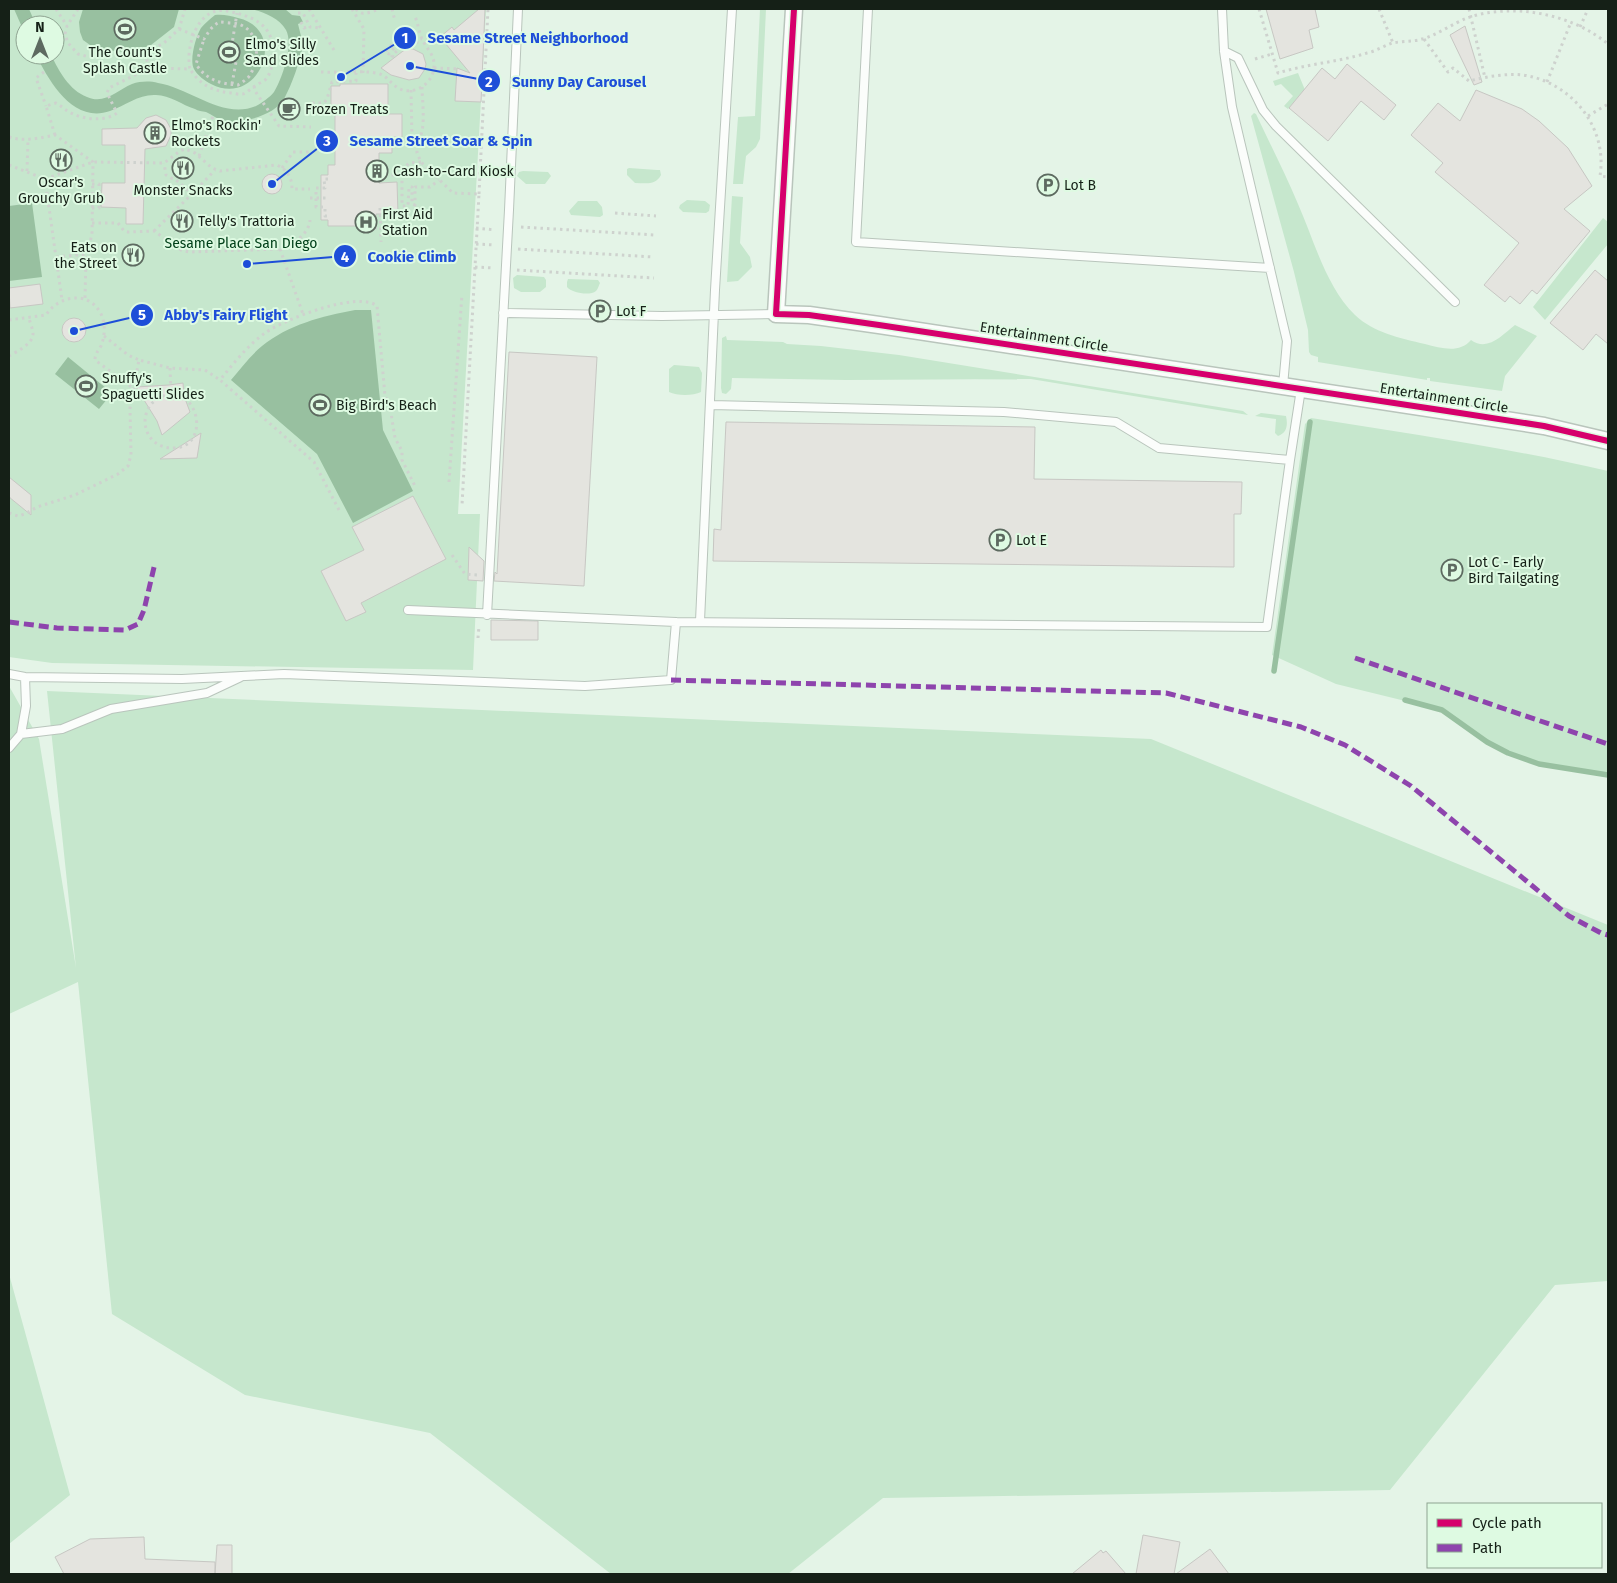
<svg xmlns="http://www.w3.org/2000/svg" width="1617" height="1583" font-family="'Fira Sans',sans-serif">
	<rect width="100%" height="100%" fill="#e4f4e7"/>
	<path fill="#c6e7cd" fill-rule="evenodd" d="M9,9H486L458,514H480L473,670L52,663L9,657ZM25,25H55V55H25Z
		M760,9H766L760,139L756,147L746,156L743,184H733L738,117L755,116Z
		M1298,73L1305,90L1288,109L1284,106L1293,96L1281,84L1275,86L1273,81Z
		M1254,113L1256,114C1270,144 1285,173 1298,204C1314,240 1326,287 1355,315C1374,333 1400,338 1425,344C1441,348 1459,354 1471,340C1488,352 1502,335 1515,325L1537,336L1505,376L1502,391L1430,381V378H1427V380L1318,362V357L1311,355L1309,352L1308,330L1294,272L1251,116Z
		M629,168L657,170H660L661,175C655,186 646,183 635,183L627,175V169Z
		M523,171L548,172L551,176L545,184H526L517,176L519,172Z
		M732,196L743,197L740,243L750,257L752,267L738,281L727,282Z
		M687,200L705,201L710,205L709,211L706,213L683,212L679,208L680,205Z
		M578,201H597L602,207L603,215L600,217L571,215L569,211Z
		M1603,218L1608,222V244L1545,320L1533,307Z
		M517,275L544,277L546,280V287L540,292H521L514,288L513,278Z
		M568,279L598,280L600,283C599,285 598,289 596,291C590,296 572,293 567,287V282Z
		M726,336L727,340L783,342L787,344L821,346L899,355L1243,411L1248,415L1031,379L846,380L732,378L731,389L726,394L722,393L721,388L722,338Z
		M674,365L699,367L702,373L701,392C693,396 677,396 669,392V369Z
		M1261,413L1286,416C1288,425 1287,433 1278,436L1275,433L1276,419L1255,416Z
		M1311,418C1411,434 1510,448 1608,471V775L1539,764L1508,753L1487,742L1442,710L1336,684L1272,655L1305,424Z
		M9,686L39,739L76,968L47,691L1151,739L1608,925V1281L1555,1285L1390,1490L883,1498L788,1574H611L430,1433L245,1395L112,1314L78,982L9,1014Z
		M9,1274L70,1495L9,1544Z"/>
	<path fill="#98c0a0" d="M14,9H29L36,25H25V34Z
		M83,9H179L174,27L151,45L131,53L100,49L90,45L83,40L80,32L79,22Z
		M251,9H285L292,15L300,16L303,22L298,24L301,36L304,38L305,43L303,45C300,62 292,84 284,99C275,115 240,125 223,121C217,119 211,114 206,112C202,111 198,111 195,109C182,105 170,95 156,95C139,94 126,105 110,111C73,124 49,81 36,55H51C59,71 69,90 87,97C105,105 117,90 132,84C141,81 150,81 158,83C190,88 223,120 256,106C262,103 270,97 274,92C282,79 294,45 286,30C279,18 264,12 251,9Z
		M215,15C223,14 231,16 238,18C290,30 259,109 211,84C205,81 197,75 194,69C189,60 196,36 201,28C205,23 210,19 215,15Z
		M32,203L42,277L9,281V206Z
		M355,310H371L383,430L413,491L353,523L317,454L231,380C241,368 250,356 262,346C288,325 322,316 355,310Z
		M68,357L112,393L99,409L55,374Z"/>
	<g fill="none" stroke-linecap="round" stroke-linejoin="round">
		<path stroke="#98c0a0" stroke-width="5.5" d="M1274,671L1310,422
			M1405,700L1442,710L1487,742L1508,753L1539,764L1608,775"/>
	</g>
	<path fill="#e4e4df" stroke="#c7c7c3" d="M479,9H485L481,102L455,101L457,68L470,73L440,37L452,27L454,30Z
		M1266,9H1315L1319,27L1309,30L1313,48L1280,59Z
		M1465,26L1482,82L1474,85L1450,35Z
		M408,49H413L423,54L426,64L425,69L419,78L409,80L391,75L381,68L403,51Z
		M1347,64L1396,105L1384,120L1361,101L1328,141L1289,108L1322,68L1335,79Z
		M340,84H388V114H402V137H392V153H379V183L397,182L398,214H376V226H328V220H321V175H328V165H335V108L331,105V86H340Z
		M1476,90L1522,109L1539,121L1568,148L1592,186L1564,209L1590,231L1537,294L1532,290L1520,304L1510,296L1505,302L1484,285L1519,243L1435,172L1443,163L1411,135L1438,103L1460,121Z
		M156,115L166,120L171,129V135L166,146L145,149L143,224H126V208L101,207L102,183H125V145H102V129L137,128L146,118Z
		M262 184a10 10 0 1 1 20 0a10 10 0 1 1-20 0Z
		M1595,270L1608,281V344L1596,334L1583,350L1550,323Z
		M40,284L43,304L10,308L9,288Z
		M62 330a12 12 0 1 1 24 0a12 12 0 1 1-24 0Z
		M509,352L597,357L584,586L494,581L495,572L497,574Z
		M183,383L184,396L190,412L162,435L157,421L136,387L169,385Z
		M726,422L1035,427L1034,479L1242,482L1241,514H1234V567L713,561L714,529L721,530Z
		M201,433L197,458L160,459Z
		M9,477L31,495V515L9,497Z
		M413,496L446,559L361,603L366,612L346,621L321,571L364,550L352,527Z
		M469,547L484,561L483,581L468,580Z
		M491,620L538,621V640H491Z
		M1143,1535L1180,1542L1174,1574H1136Z
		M144,1537L145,1559L215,1562V1574H64L55,1557L90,1539Z
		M217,1545H232V1574H215Z
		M1210,1549L1229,1574H1176Z
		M1101,1550L1103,1553L1106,1551L1126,1574H1072Z"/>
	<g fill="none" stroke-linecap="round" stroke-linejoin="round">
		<g stroke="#b9c5bc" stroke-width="10">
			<path id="service" d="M868,9L856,242L1270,268
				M1222,9L1224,51L1232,107L1287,341L1283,386
				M1224,51L1238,58L1263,110L1276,126L1455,302
				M503,313L662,316L776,314
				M1290,460L1301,389
				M408,610L676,622L1267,627L1290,460L1159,448L1116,422L1004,412L711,405
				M487,615L509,210L518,9
				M700,621L715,290L732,9
				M9,674L25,677L182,679L284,674L585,686L671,680L676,622
				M21,734L26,706L25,677
				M9,748L21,734L62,729L111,709L207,693L241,677"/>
		</g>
		<g stroke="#b9c5bc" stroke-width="19">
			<path id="minor" d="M794,9L776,314L809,315L879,325L1447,411L1544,426L1608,441"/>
		</g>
		<path stroke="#ced2ce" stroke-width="3" stroke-dasharray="2.5 4" stroke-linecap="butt" d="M56,9L67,26
			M78,9L67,26L65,34L68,43L78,54L89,57L99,54L128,56L145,53L164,43L179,29L185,9
			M309,9L334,50
			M352,9L364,29L363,73
			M356,9C362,17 369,12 377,10V9
			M392,9L395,21
			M1259,9L1278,73C1307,64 1338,62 1367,53C1376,51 1384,46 1392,43C1402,41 1413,42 1422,39C1435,36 1454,23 1467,18C1513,2 1572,14 1608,44
			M1379,9L1393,43
			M1469,9L1485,78
			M298,13H303L310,27L321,28
			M301,22L304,28L309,26
			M1580,27L1588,9
			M179,29L204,39C208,33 212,25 220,22C223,22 228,23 232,23C258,25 262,55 250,75C248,79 242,82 238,85C221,84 206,80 196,64L204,39
			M1424,39L1448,72L1453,68L1469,81C1486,77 1505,73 1523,75C1571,82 1608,127 1600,176L1608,177
			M232,44L237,47L234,59L222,54L227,43L232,44L237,13
			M145,53L149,68
			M394,57L392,56C399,48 405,44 416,46L417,42C405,41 396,44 389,54L385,52C395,39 407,37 422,39
			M1255,59L1272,54
			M256,60L273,63
			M434,68L460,69
			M44,72L36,78L46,106
			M321,72C339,73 358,70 376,73C386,74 390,83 398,88C414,97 434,83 434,66C435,55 426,48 422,39C419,32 418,24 415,16
			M1547,82L1571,22
			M232,84L236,62L234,59
			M254,86L255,91L279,126L311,127
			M422,87C422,101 427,132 417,142V153L421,162L453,193L479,194L462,505
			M411,90L412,138L417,142
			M312,103H324L327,99L332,82L356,81V73
			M1588,116L1608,104
			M55,135L46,106L56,103C60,105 63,108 66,110C79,119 103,123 117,113L107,93L109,88L149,68L190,69C185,47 198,5 227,11C251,16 273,23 273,52C273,61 272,70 267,78C265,81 259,83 255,86C251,88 246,94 242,94C239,95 234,93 231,93C213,91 200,85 190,69
			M9,137C24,142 40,138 55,135L93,162L92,235L86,254L85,300
			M199,156L213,116
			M421,162L409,163L402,171V206H408L409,187H412V204L415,205V187H430L439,180
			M9,165L45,179L93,162L164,163L180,151L185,149L195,153L212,168L220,171L277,165C287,170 292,177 292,189H310
			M282,168L293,152H311
			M27,171L28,140
			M385,175H402
			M45,179L62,300
			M328,179H324L325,188H316V207H325V216H328
			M92,184H99V191L101,192
			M192,194L215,170
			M479,194L488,9
			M310,198H328
			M92,208H99V200H101
			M380,208L381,242
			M615,213L656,216
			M92,223H118L124,231L128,232L154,231L181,250L189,252L280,249C293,245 309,234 310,220
			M369,226L370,228H381
			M521,227L655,235
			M476,228L495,230
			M154,231L192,194L175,179L171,178L166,175L164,163
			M476,244L494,245
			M280,249L303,314
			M518,249L654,257
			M56,257L86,254
			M475,267L493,268
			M517,270L654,278
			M9,320L46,315C58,296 87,290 100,312C106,322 105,336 101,346C98,351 95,354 95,360L133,388
			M104,336L128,355L139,360
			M9,356C16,352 33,344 33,334C33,329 30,323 29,318
			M170,368L171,394C134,399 138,449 174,448C208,447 201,394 171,394
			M449,482L462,294
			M9,498V497
			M339,510L314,462L220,380C233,364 248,345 265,333C283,320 358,290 377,306L385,396L390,407L395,438L402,451V460L416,488
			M9,513L18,516L25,514L37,507L75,495L118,474L128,466L131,455L130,408L139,360L170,368L205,370L220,380
			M452,555L465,574L478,575
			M478,638L479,626"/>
		<use href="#service" stroke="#fbfdfb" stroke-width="8"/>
		<use href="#minor" stroke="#fbfdfb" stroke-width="16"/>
		<path stroke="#8e44ad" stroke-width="5" stroke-dasharray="10 5" stroke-linecap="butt" d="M9,622L57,628L125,630L138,624L144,610L155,563
			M1355,658L1608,744
			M671,680L1166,693L1301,727L1345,745L1411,786L1569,916L1601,933L1608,935"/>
		<g stroke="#defae2" stroke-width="9">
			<path id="cycleway" d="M794,9L776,314L809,315L879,325L1447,411L1544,426L1608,441"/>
		</g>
		<use href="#cycleway" stroke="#d6006c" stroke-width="6"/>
	</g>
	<defs>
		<g id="stadium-ring" transform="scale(1.125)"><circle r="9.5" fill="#defae2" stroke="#5d6a60" stroke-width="1.5"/><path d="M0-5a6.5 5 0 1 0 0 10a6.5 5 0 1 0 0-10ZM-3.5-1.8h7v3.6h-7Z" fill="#5d6a60"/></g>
		<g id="cafe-ring" transform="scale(1.125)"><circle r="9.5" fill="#defae2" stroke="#5d6a60" stroke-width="1.5"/><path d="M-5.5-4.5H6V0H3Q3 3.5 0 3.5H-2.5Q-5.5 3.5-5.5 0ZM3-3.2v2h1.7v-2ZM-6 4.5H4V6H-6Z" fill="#5d6a60"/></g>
		<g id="building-ring" transform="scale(1.125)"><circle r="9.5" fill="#defae2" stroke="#5d6a60" stroke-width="1.5"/><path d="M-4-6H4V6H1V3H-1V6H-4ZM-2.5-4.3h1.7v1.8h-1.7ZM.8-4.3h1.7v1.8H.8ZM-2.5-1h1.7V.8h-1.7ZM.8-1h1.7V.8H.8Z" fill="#5d6a60"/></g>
		<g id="restaurant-ring" transform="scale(1.125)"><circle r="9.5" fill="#defae2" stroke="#5d6a60" stroke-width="1.5"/><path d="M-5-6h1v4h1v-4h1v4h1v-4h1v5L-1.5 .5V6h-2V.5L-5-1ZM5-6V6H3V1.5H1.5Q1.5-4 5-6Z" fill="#5d6a60"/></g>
		<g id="parking-ring" transform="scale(1.125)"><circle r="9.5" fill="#defae2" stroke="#5d6a60" stroke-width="1.5"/><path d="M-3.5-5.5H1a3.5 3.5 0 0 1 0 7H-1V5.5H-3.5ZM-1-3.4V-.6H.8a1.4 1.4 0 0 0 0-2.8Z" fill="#5d6a60"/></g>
		<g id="hospital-ring" transform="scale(1.125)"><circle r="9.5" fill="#defae2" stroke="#5d6a60" stroke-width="1.5"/><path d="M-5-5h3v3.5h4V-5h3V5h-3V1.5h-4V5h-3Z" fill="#5d6a60"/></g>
	</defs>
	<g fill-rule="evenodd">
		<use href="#stadium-ring" x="125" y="29"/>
		<use href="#stadium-ring" x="229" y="52"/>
		<use href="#cafe-ring" x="289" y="109"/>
		<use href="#building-ring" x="155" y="133"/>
		<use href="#restaurant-ring" x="61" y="160"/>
		<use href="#restaurant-ring" x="183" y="168"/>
		<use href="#building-ring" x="377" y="171"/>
		<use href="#parking-ring" x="1048" y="185"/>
		<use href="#restaurant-ring" x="182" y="221"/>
		<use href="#hospital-ring" x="366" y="222"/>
		<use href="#restaurant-ring" x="133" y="255"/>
		<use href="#parking-ring" x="600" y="311"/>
		<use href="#stadium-ring" x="86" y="386"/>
		<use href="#stadium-ring" x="320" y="405"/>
		<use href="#parking-ring" x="1000" y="540"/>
		<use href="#parking-ring" x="1452" y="570"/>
	</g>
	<g text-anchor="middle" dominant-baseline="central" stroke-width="4" stroke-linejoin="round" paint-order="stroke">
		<g font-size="14" fill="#152017" stroke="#defae2" text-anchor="start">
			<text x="245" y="44">Elmo's Silly<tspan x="245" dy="16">Sand Slides</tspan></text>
			<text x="125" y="52" text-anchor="middle">The Count's<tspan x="125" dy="16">Splash Castle</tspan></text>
			<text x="305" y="109">Frozen Treats</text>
			<text x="171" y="125">Elmo's Rockin'<tspan x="171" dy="16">Rockets</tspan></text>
			<text x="393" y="171">Cash-to-Card Kiosk</text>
			<text x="61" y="182" text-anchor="middle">Oscar's<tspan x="61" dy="16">Grouchy Grub</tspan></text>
			<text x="1064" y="185">Lot B</text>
			<text x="183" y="190" text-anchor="middle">Monster Snacks</text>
			<text x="382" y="214">First Aid<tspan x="382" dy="16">Station</tspan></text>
			<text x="198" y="221">Telly's Trattoria</text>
			<text x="117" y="247" text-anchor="end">Eats on<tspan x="117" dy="16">the Street</tspan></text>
			<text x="616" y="311">Lot F</text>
			<text x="102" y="378">Snuffy's<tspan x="102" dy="16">Spaguetti Slides</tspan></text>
			<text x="336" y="405">Big Bird's Beach</text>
			<text x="1016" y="540">Lot E</text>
			<text x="1468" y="562">Lot C - Early<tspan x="1468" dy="16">Bird Tailgating</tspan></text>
		</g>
		<g font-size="14" fill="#004019" stroke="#defae2">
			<text x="241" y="243">Sesame Place San Diego</text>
		</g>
		<g font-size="14" fill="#152017" stroke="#defae2">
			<text transform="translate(1044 337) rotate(9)">Entertainment Circle</text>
			<text transform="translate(1444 398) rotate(9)">Entertainment Circle</text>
		</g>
	</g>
	<path fill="none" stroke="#1d4ed8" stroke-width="2" d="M341 77L405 38M410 66L489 81M272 184L327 141M247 264L345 256M74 331L142 315"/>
	<g fill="#1d4ed8" stroke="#defae2" stroke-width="2">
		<circle cx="341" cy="77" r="5"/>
		<circle cx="410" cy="66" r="5"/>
		<circle cx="272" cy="184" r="5"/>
		<circle cx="247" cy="264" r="5"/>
		<circle cx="74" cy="331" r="5"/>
		<circle cx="405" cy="38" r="12"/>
		<circle cx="489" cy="81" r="12"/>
		<circle cx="327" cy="141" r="12"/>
		<circle cx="345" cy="256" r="12"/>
		<circle cx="142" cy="315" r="12"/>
	</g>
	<g font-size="15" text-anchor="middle" font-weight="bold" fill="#fff">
		<text x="405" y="43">1</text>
		<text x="489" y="87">2</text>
		<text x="327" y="146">3</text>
		<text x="345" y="262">4</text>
		<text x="142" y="320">5</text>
	</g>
	<g font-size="15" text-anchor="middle" font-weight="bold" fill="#1d4ed8" stroke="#defae2" stroke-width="4" stroke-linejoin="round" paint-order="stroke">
		<text x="528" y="43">Sesame Street Neighborhood</text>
		<text x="579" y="87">Sunny Day Carousel</text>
		<text x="441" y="146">Sesame Street Soar &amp; Spin</text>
		<text x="412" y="262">Cookie Climb</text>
		<text x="226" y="320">Abby's Fairy Flight</text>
	</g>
	<rect width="1617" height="1583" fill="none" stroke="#152017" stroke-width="20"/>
	<rect x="1427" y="1503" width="175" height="65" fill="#defae2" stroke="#8ea391"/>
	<rect x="1437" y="1519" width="25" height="8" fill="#d6006c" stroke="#8ea391"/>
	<text x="1472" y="1528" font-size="15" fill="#152017">Cycle path</text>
	<rect x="1437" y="1544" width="25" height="8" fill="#8e44ad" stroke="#8ea391"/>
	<text x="1472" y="1553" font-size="15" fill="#152017">Path</text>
	<g transform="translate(40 40)"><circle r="24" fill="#defae2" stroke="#8ea391"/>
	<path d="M0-4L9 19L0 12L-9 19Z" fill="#5d6a60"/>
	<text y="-8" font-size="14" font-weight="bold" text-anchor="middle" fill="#152017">N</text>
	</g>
</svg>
